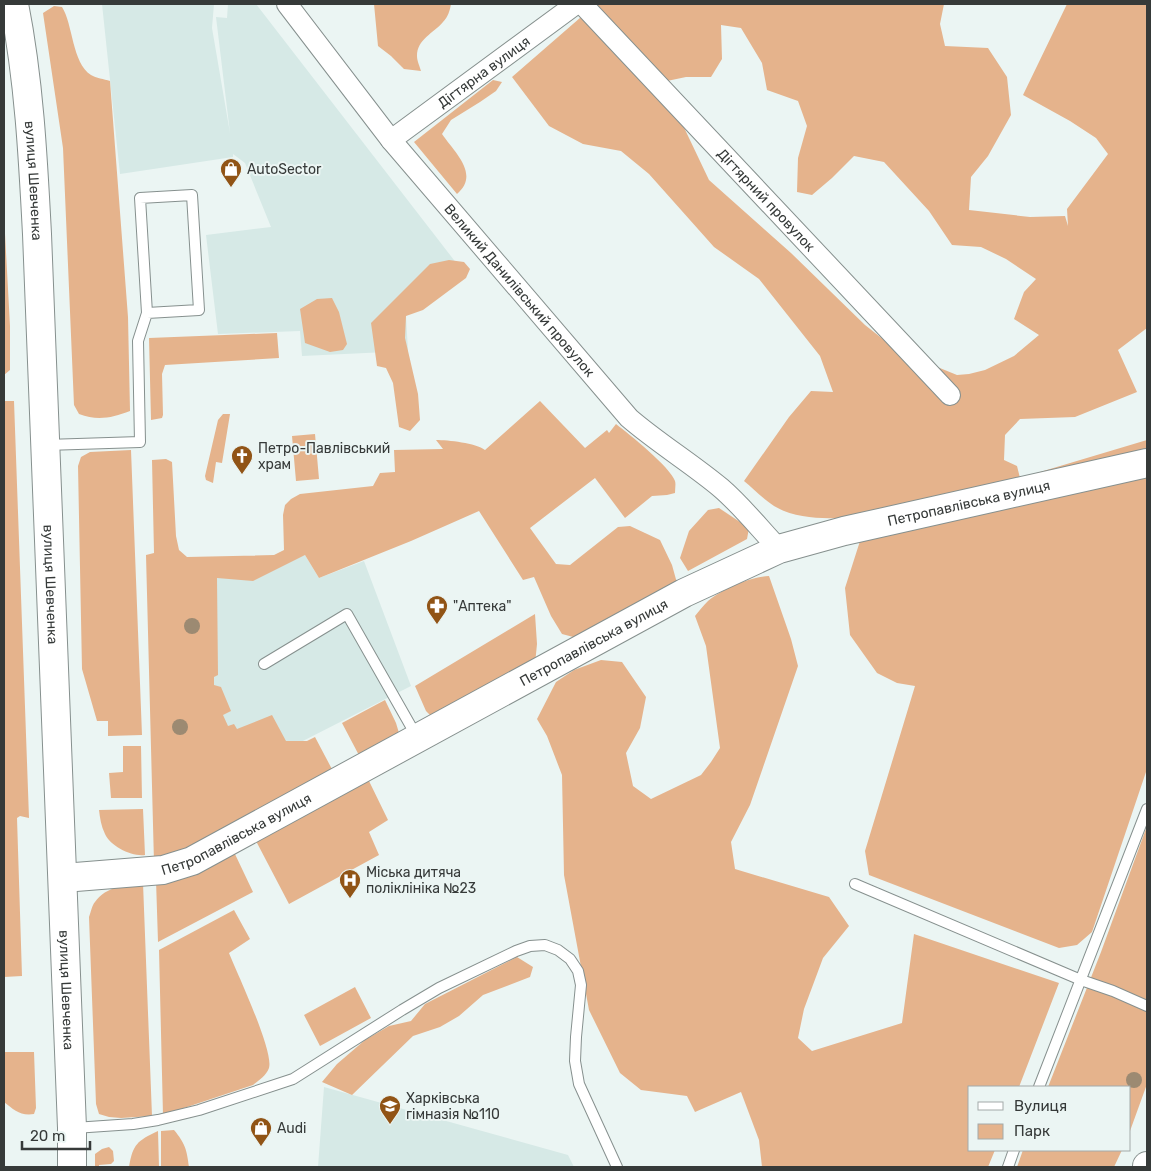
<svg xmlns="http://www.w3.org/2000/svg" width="1151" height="1171" font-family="Rubik,sans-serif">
	<rect width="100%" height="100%" fill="#ebf5f3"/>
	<path fill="#d6e9e6" d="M102,4H214L212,28L230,133L216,17L227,18L228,4H256L464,273L406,316L408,351L302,356L300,331L218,334L206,235L271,227L245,163L233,154V157L120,174Z
		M305,555L319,578L364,561L411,686L234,776L208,680L217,578Z
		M324,1087L568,1155L574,1167H318Z"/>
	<path fill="#e5b38c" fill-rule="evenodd" d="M374,4H451C450,10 448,17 443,22C434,33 417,39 417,56C417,61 420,67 421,71L404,69L391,56L378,46Z
		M596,4H944L940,24L945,46L988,48L1007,77L1011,115L988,156L971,177L969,210L1030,217L1065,216L1068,226L1067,209L1108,154L1096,138L1070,121L1023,95L1067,4H1147V328L1118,350L1137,392L1075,417L1020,419L1005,435L1004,460L1017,466L1020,478L1147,440V449L1058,473L838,518C818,519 792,517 774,506C763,499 754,489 744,481L789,417L811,391L833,392L820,356L759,279L714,247L649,174L621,151L583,144L549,126L512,77ZM721,25L741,28L762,63L767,90L798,101L807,126L798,158L797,192L812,195L832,178L854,156L884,162L929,211L952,245L981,247L1006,259L1036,279L1024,292L1014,319L1039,335L1014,356L985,370L969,374L957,375L898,351L865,325L791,253L709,180L679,117L667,81L686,77H711L722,59Z
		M54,6L62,7C73,24 72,63 91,75C96,78 104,79 110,81L128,317L130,411C112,418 97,421 79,414L74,405L63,148L43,13Z
		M493,80L502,82L496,91L480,102L451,120L442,134C455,153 480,174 457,194L414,142Z
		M4,215L10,326V370L4,375Z
		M449,260L464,262L470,269L466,278L423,310L406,316L405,338L418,394L420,420L410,431L399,427L393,383L386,368L377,366L371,323L430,264Z
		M332,298L339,312L347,344L343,350L330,352L305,343L300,309L317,299Z
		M277,333L279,358L165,365L162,374L163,415L162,418L151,420L149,338Z
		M4,401H14L29,818L20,816L17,818L22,976L4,977Z
		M540,401L585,448L607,430L609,433L616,424C629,434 670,467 675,481C676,484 675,489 675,493L667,495L652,496L625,518L595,478L530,528L556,564L570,565L618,527L630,526L660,540L672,565L677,583L577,638L562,634L551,616L534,577L523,580L479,511L411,541L319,578L305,555L253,581L217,578L218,675L214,677V685L221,687L231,711L223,715L228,726L234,724L237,729L272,715L286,741H307L315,737L334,773L246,822L154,863L146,555L154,553L152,460L166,459L172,462L176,536L179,550L187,557L274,555L284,550L283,515L285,505L291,499L300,494L373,486L380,473L395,472L394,450L443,449L436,440C448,440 476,443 485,450Z
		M223,414H230L222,463L216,462L213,483L206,480L205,476L218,420Z
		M315,434L319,479L296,481L292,436Z
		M131,450L142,735L108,736V721H97L82,669L78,466L81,457L90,452Z
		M1147,476V769L1092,932L1077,945L1059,948L869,875L865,851L915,686L897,683L877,673L850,635L845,588L860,541Z
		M719,508L749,528L747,539L688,571L680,558L689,531L708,510Z
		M769,576L791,639L798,666L750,805L731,842L735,869L829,897L849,926L823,958L804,1009L798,1038L812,1051L902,1023L914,934L1059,983L1019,1087H970V1150H995L988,1167H762L759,1140L741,1092L695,1112L687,1096L641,1090L620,1073L589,1010L564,875L562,775L547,736L537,719L556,682L574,670L601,660L622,662L646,697L640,728L626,753L633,786L651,799L701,775L711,762L720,748L706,646L695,616C699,611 703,606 708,601C722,589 750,577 769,576Z
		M535,614L537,644L535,664L432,717L426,711L415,686Z
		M385,700L396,723L399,733L393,744L362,761L342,723Z
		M123,746H141L142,798H111L109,773L123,772Z
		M369,781L388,820L369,832L379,855L289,904L256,841Z
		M143,809L145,855C132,857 110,846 105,834C101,826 100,818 99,810Z
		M1147,826V1084L1130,1131V1087H1048L1101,952Z
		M234,852L253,892L158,942L156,880Z
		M143,883L152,1116L121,1118L109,1117L99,1114L96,1104L89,917C91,912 92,905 95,902C106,886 127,885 143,883Z
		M234,910L250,939L229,953C237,973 274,1051 269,1068C266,1076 259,1080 253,1085L163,1115L159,950Z
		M517,957L533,967L530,977L483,995L459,1016L440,1027L413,1036L352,1095L322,1082L337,1064L365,1040L389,1026L411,1021L425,1004Z
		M355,987L371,1018L320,1046L304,1015Z
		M4,1052H34L36,1108L34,1114C20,1116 14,1110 4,1102Z
		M174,1130C185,1143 187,1150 189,1167H161V1131Z
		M158,1131L159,1167H129C133,1144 137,1141 158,1131Z
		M109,1147L113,1151L114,1161L111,1164L99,1165V1167H95V1154L102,1149Z
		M1023,1150H1122L1114,1167H1017Z"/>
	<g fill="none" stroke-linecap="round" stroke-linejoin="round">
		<g stroke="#86908e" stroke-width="12">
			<path id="lane" d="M46,445L140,442L138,341L147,313L140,198L192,195L199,310L147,313
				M264,664L347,614L417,737
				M855,884L1081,980L1113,991L1147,1006
				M1039,1087L1147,809
				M74,1128L133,1124L158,1120L199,1110L293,1079L402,1010L439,988L516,951L530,946L545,945L558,950L570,959L578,971L581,985L576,1037L575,1061L579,1084L617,1167
				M1008,1167L1014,1150"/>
		</g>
		<g stroke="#86908e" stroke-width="22">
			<g id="street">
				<path id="s1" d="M287,4L391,140L629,418C658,443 691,463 721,488C742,506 760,529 779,549"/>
				<path id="s2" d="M582,4L950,395"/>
				<path id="s3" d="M391,140L576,4"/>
			</g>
		</g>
		<g stroke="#86908e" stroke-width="30">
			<g id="secondary">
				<path id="s4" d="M63,878L163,870L192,861L684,593L779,549L844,531L1147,463"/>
			</g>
		</g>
		<g stroke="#86908e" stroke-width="30">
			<g id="primary">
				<path id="s5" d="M14,4C29,80 33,157 37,234L72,1128V1167"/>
				<path d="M1147,1167V1166"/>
			</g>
		</g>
		<use href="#lane" stroke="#fff" stroke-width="10"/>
		<use href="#street" stroke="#fff" stroke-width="20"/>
		<use href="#secondary" stroke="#fff" stroke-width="28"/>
		<use href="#primary" stroke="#fff" stroke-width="28"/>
	</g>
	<g fill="#9c8a72">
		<circle cx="192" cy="626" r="8"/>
		<circle cx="180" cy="727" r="8"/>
		<circle cx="1134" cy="1080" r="8"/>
	</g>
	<defs>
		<g id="shop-pin" transform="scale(1.125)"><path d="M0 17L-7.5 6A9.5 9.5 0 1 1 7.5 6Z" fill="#915416" stroke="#ebf5f3"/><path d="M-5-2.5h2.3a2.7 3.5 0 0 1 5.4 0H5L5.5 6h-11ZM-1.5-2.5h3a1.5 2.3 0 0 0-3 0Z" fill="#fff"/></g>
		<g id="church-pin" transform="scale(1.125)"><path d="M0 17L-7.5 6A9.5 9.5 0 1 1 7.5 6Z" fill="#915416" stroke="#ebf5f3"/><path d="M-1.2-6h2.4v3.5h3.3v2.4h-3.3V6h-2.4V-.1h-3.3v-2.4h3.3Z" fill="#fff"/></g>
		<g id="pharmacy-pin" transform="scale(1.125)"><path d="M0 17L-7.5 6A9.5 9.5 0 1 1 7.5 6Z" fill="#915416" stroke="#ebf5f3"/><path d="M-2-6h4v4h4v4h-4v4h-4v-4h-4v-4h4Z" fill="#fff"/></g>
		<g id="hospital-pin" transform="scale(1.125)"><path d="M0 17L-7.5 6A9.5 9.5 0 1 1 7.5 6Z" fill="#915416" stroke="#ebf5f3"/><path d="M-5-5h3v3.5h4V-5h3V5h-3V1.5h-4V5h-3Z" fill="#fff"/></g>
		<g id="school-pin" transform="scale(1.125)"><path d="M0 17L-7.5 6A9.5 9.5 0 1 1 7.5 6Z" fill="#915416" stroke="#ebf5f3"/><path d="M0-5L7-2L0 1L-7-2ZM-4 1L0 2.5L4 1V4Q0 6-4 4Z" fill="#fff"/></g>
	</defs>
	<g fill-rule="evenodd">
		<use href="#shop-pin" x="231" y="169"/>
		<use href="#church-pin" x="242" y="456"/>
		<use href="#pharmacy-pin" x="437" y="606"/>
		<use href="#hospital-pin" x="350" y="880"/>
		<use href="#school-pin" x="390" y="1106"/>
		<use href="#shop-pin" x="261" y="1128"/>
	</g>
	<g text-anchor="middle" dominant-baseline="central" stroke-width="4" stroke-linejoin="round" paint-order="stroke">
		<g font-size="14" fill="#363a39" stroke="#ebf5f3">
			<text stroke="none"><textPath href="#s3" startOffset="115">Дігтярна вулиця</textPath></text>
			<text stroke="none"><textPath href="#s5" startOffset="178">вулиця Шевченка</textPath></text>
			<text stroke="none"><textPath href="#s2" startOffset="269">Дігтярний провулок</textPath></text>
			<text stroke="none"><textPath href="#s1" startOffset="369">Великий Данилівський провулок</textPath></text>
			<text stroke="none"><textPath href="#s4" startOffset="991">Петропавлівська вулиця</textPath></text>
			<text stroke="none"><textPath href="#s5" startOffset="582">вулиця Шевченка</textPath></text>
			<text stroke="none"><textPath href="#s4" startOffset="588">Петропавлівська вулиця</textPath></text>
			<text stroke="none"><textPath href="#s4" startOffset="182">Петропавлівська вулиця</textPath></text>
			<text stroke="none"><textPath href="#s5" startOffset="988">вулиця Шевченка</textPath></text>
		</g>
		<g font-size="14" fill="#363a39" stroke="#ebf5f3" text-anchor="start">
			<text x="247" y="169">AutoSector</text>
			<text x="258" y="448">Петро-Павлівський<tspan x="258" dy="16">храм</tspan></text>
			<text x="453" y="606">"Аптека"</text>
			<text x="366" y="872">Міська дитяча<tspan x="366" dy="16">поліклініка №23</tspan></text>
			<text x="406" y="1098">Харківська<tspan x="406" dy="16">гімназія №110</tspan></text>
			<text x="277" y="1128">Audi</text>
		</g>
	</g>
	<rect width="1151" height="1171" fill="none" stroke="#363a39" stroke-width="10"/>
	<rect x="968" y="1086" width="162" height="65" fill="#ebf5f3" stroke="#a3aaa9"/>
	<rect x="978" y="1102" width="25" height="8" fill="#ffffff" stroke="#a3aaa9"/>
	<text x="1014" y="1111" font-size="15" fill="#363a39">Вулиця</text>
	<rect x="978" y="1124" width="25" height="15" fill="#e5b38c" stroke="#a3aaa9"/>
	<text x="1014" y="1136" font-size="15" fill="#363a39">Парк</text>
	<path d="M22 1141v8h68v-8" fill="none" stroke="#363a39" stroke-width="2.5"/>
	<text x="30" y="1141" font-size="15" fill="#363a39" stroke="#ebf5f3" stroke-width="4" paint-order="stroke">20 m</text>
</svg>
